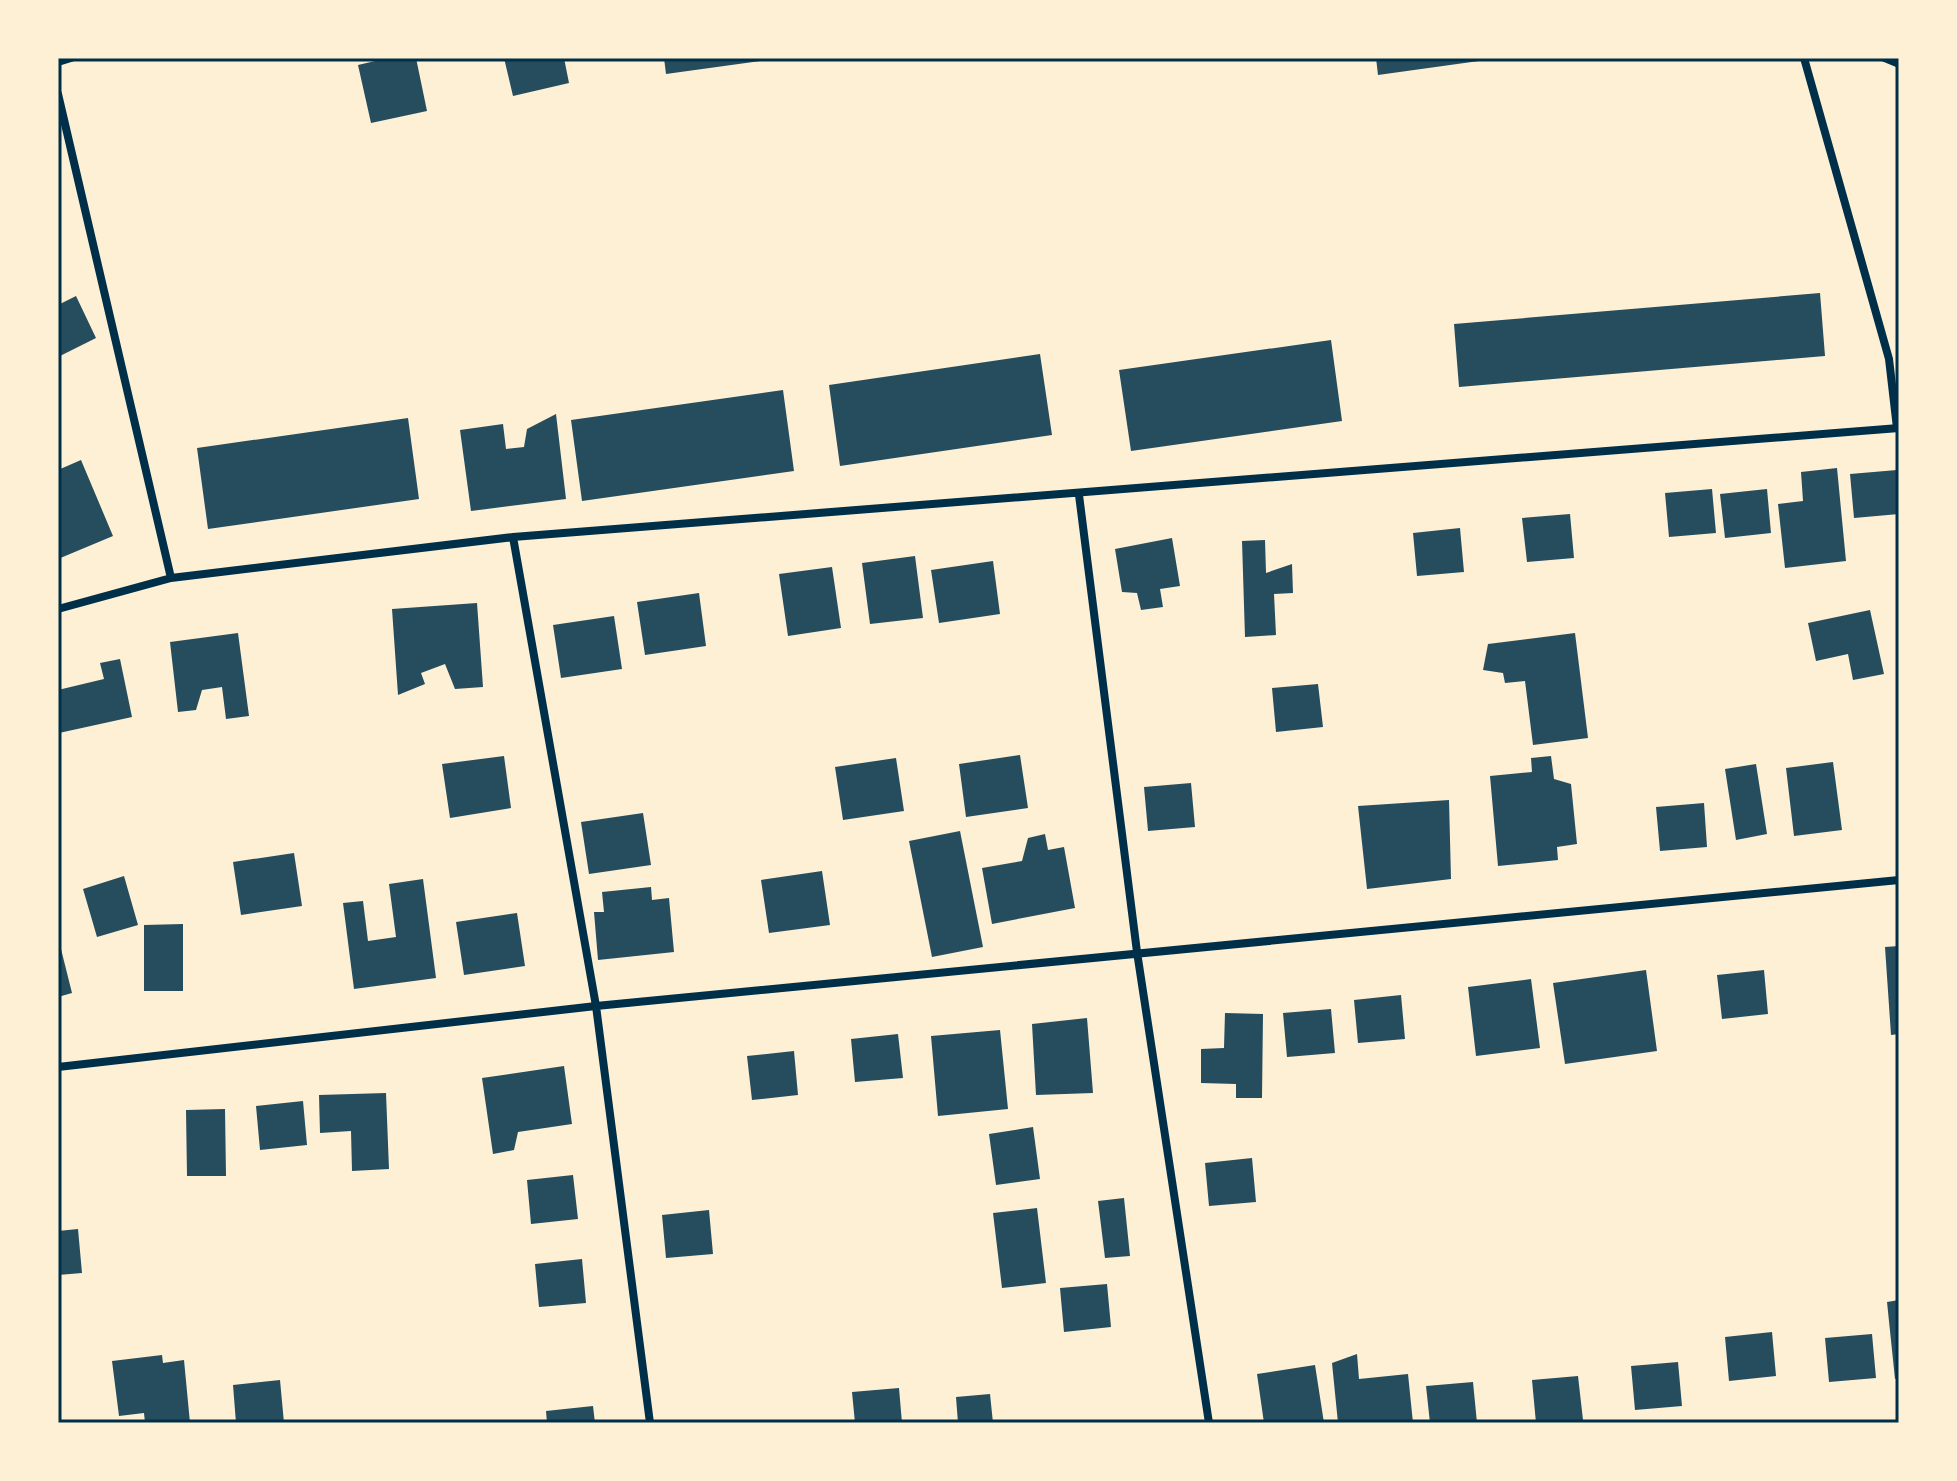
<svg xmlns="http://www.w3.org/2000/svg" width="1957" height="1481" font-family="'DM Sans',sans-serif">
	<rect width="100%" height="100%" fill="#fdf0d5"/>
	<path fill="#264d5e" d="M388,58H416L427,111L371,123L358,65Z
		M504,58H564L569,83L513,96Z
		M664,58H768V60L666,74Z
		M1376,58H1485L1486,60L1378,75Z
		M1820,293L1825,356L1459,387L1454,324Z
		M76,296L96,338L58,357V305Z
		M1331,340L1342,421L1131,451L1119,370Z
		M1040,354L1052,435L840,466L829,385Z
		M783,390L794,471L582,501L571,420Z
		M556,414L566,499L471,511L460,430L503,424L506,449L524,447L527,429Z
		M408,418L419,499L208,529L197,448Z
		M81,460L113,536L58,559V470Z
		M1837,468L1846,561L1785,568L1778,504L1803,501L1801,472Z
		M1897,470L1899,514L1854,518L1850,474Z
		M1712,489L1716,533L1669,537L1665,493Z
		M1767,489L1771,533L1725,538L1720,494Z
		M1570,514L1574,558L1527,562L1522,518Z
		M1460,528L1464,572L1417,576L1413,533Z
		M1172,538L1180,586L1160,589L1163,607L1141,610L1137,593L1122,592L1115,549Z
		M1265,540L1266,573L1292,564L1293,593L1274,594L1276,635L1245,637L1242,541Z
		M915,556L923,618L870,624L862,563Z
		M993,561L1000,614L939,623L931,570Z
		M832,567L841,628L788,636L779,574Z
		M699,593L706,646L645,655L637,602Z
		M477,603L483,687L455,689L445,664L421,673L425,684L398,695L392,609Z
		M1870,610L1884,674L1853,680L1848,654L1816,661L1808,623Z
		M614,616L622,669L561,678L553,625Z
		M238,633L249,716L226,719L222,687L202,690L196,710L178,712L170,642Z
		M1575,633L1588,738L1533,745L1525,681L1505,683L1503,673L1483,670L1488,644Z
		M120,659L132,717L59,733L58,690L104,679L100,663Z
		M1318,684L1323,727L1276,732L1272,688Z
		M1020,755L1028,808L966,817L959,764Z
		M504,756L511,808L450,818L442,764Z
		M1551,756L1554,779L1571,784L1577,844L1557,847L1558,860L1498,866L1490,776L1532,772L1531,758Z
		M896,758L904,811L843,820L835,767Z
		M1833,762L1842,830L1794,836L1786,768Z
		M1756,764L1767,834L1736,840L1725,769Z
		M1191,783L1195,827L1148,831L1144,787Z
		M1449,800L1451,879L1367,889L1358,806Z
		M1704,803L1707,847L1660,851L1656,807Z
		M643,813L651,865L589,874L581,822Z
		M960,831L983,947L932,957L909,841Z
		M1045,834L1048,850L1064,847L1075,908L992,924L982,868L1022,861L1028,838Z
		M294,853L302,906L241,915L233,862Z
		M822,871L830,925L769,933L761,880Z
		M124,876L138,925L97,937L83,889Z
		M423,879L436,978L354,989L343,903L363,901L368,941L396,937L389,884Z
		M651,887L652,900L669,898L674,952L598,960L594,912H604L602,892Z
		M517,913L525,966L464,975L456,922Z
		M183,924V991H144V925Z
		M58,937L72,993L58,997Z
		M1899,946V1034L1891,1035L1885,947Z
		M1646,970L1657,1051L1565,1064L1553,983Z
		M1764,970L1768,1014L1722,1019L1717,975Z
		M1531,979L1540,1048L1476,1056L1468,987Z
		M1401,995L1405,1039L1358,1043L1354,1000Z
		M1331,1009L1335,1053L1287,1057L1283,1013Z
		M1225,1013L1263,1014L1262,1098H1236V1084L1201,1083V1049L1224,1048Z
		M1087,1018L1093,1093L1036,1095L1032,1024Z
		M1000,1030L1008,1109L938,1116L931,1036Z
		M898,1034L903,1078L855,1082L851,1039Z
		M794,1051L798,1095L752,1100L747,1056Z
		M564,1066L572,1124L518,1132L514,1150L493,1154L482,1078Z
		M386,1093L389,1169L352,1171L351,1131L320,1133L319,1095Z
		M303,1101L307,1145L260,1150L256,1106Z
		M225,1109L226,1176H187L186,1110Z
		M1033,1127L1040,1179L996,1185L989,1134Z
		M1252,1158L1256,1202L1209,1206L1205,1163Z
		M573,1175L578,1219L531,1224L527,1180Z
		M1124,1198L1130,1256L1105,1258L1098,1201Z
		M1037,1208L1046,1283L1002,1288L993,1213Z
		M709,1210L713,1254L666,1258L662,1215Z
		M78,1229L82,1273L58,1275V1231Z
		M582,1259L586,1303L539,1307L535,1264Z
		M1107,1284L1111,1327L1064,1332L1060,1288Z
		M1899,1300V1378L1895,1379L1887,1302Z
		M1772,1332L1776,1376L1729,1381L1725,1337Z
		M1872,1334L1876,1378L1829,1382L1825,1338Z
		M1357,1354L1359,1379L1408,1374L1413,1423H1338L1332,1363Z
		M162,1355L163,1363L184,1360L190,1423H145L144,1413L119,1416L112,1361Z
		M1678,1362L1682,1406L1635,1410L1631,1366Z
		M1315,1365L1324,1423H1264L1257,1374Z
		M1578,1376L1583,1420L1536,1423L1532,1380Z
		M280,1380L284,1423H236L233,1385Z
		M1473,1382L1477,1423H1430L1426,1386Z
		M899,1388L902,1423H855L852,1392Z
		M990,1394L993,1423H958L956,1397Z
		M593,1406L595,1423H547L546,1411Z"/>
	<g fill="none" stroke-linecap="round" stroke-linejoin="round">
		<path stroke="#003049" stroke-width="6" d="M1882,58L1899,65"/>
		<path stroke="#003049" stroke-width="8" d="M1804,58L1889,359L1897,428
			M58,62L71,58
			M58,94L171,578
			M1079,495L1137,952L1209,1423
			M513,537L596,1006L650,1423
			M58,609L171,578L513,537L1899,428
			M58,1067L596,1006L1899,880"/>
	</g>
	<rect width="1957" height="1481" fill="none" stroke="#fdf0d5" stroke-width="120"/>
	<rect x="60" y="60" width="1837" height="1361" fill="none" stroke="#003049" stroke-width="3"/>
</svg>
